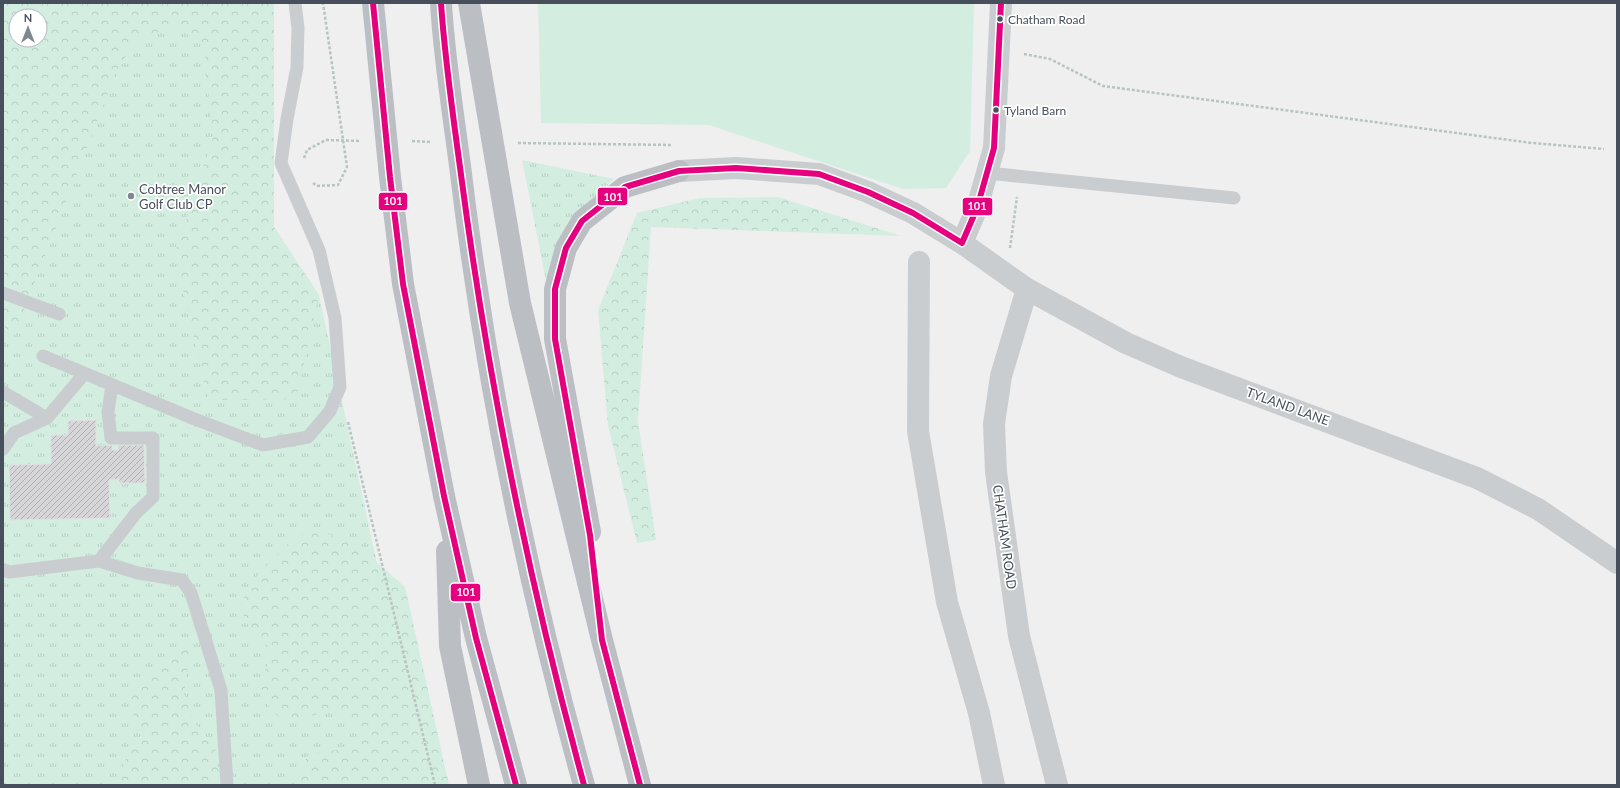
<svg xmlns="http://www.w3.org/2000/svg" width="1620" height="788" font-family="Lato,sans-serif">
	<defs>
		<pattern id="grass-tufts" width="24" height="20" patternUnits="userSpaceOnUse"><rect width="24" height="20" fill="#d3eee0"/><path d="M3 7l-1-3M5 7V3M7 7l1-3M15 17l-1-3M17 17v-4M19 17l1-3" fill="none" stroke="#b6cec2"/></pattern>
		<pattern id="forest-crowns" width="20" height="18" patternUnits="userSpaceOnUse"><rect width="20" height="18" fill="#d3eee0"/><path d="M2 6a3 3 0 1 1 6 0M12 15a3 3 0 1 1 6 0" fill="none" stroke="#b6cec2"/></pattern>
		<pattern id="building-hatch" width="6" height="6" patternUnits="userSpaceOnUse"><rect width="6" height="6" fill="#d6d6d8"/><path d="M-1 1l2-2M0 6l6-6M5 7l2-2" fill="none" stroke="#afb0b2"/></pattern>
	</defs>
	<rect width="100%" height="100%" fill="#efefef"/>
	<path fill="url(#grass-tufts)" fill-rule="evenodd" d="M3,3H258L274,227L319,295L425,785H3ZM16,16H40V40H16Z
		M522,160L614,179L574,218L547,286Z"/>
	<path fill="url(#forest-crowns)" fill-rule="evenodd" d="M3,3H274V227L319,295L296,399L208,400L175,254L213,138L204,43L175,28L143,36L119,65L14,336L3,325ZM16,16H40V40H16Z
		M778,197L901,236L651,227L638,421L656,540L637,543L608,426L598,310L637,213L700,198Z
		M320,531L344,540L355,546L370,556L405,587L449,785H299L300,771L308,755C327,748 358,755 366,731C353,715 334,709 314,715C308,717 303,721 297,722C279,723 263,705 261,687C260,676 266,670 269,661C270,657 268,650 268,646L254,637L241,609L246,591L263,569L291,541L305,533Z
		M191,646L184,694L194,722L215,749L222,785H118L126,758L140,742V727L135,720L130,700L145,681L166,658Z"/>
	<path fill="#d3eee0" d="M538,3H974L970,151L946,188L903,189L709,125L541,123Z"/>
	<path fill="url(#building-hatch)" stroke="#e0e1e2" d="M96,420V446L112,445V450H118V445H144L145,483H119V479L109,480L110,518L10,520L9,465L51,464V435H68V421Z"/>
	<g fill="none" stroke-linecap="round" stroke-linejoin="round">
		<path stroke="#b7c4c1" stroke-width="2.5" stroke-dasharray="3 2" stroke-linecap="butt" d="M1024,54L1050,59L1103,86L1532,143L1604,149
			M412,141L431,142
			M518,143L673,145
			M304,158L307,150L326,140L361,141
			M313,183L317,186L338,185L347,167L323,3
			M1010,248L1017,197
			M348,422L435,785"/>
		<path stroke="#cacdd0" stroke-width="13" d="M987,173L1234,198
			M3,293L59,314
			M43,356L192,418L263,445L308,437L330,411L340,387L335,318L319,250L281,163L287,119L297,67L298,28L295,3
			M3,392L47,418
			M3,449L14,433L47,418L84,374
			M99,561L138,573L182,580L191,593L221,690L227,785
			M3,570L9,572L99,561L136,513L153,497V438H111L108,412L112,385"/>
		<path stroke="#cacdd0" stroke-width="22" d="M679,171L736,168L819,174L868,192L913,213L962,243L1027,289L1126,343L1181,367L1477,478L1538,509L1617,563
			M962,243L977,208L994,148L1001,3
			M919,262L918,431L947,602L979,713L994,785
			M1027,289L1001,376L994,424L996,472L1019,636L1057,785"/>
		<path stroke="#bbbfc4" stroke-width="22" d="M373,3L390,177L403,284L444,496L476,638L516,785
			M441,3C444,57 453,112 460,166C485,375 527,582 584,785
			M469,3L520,303L602,640L640,785
			M590,532L555,339V289L566,248L582,221L625,187L679,171
			M447,551L450,646L479,785"/>
		<g stroke="#fff" stroke-width="9">
			<path id="bus-1" d="M373,3L390,177L403,284L444,496L476,638L516,785
				M441,3C445,63 454,122 462,182C489,386 530,586 584,785
				M640,785L602,640L590,535L555,339V289L566,248L582,221L625,187L679,171L736,168L819,174L868,192L913,213L962,243L977,208L994,148L1001,3"/>
		</g>
		<use href="#bus-1" stroke="#e5007d" stroke-width="6"/>
	</g>
	<g fill="#464f5b" stroke="#fff" stroke-width="1.5">
		<circle cx="1000" cy="19" r="3.5"/>
		<circle cx="996" cy="110" r="3.5"/>
	</g>
	<circle fill="#81878f" stroke="#fff" stroke-width="1.5" cx="131" cy="196" r="4"/>
	<g text-anchor="middle" dominant-baseline="central" stroke-width="3.5" stroke-linejoin="round" paint-order="stroke">
		<g font-size="12" fill="#464f5b" stroke="#fff" text-anchor="start">
			<text x="1008" y="19">Chatham Road</text>
			<text x="1004" y="110">Tyland Barn</text>
		</g>
		<g font-size="13" fill="#464f5b" stroke="#fff" text-anchor="start">
			<text x="139" y="189">Cobtree Manor<tspan x="139" dy="15">Golf Club CP</tspan></text>
		</g>
		<g font-size="13" fill="#464f5b" stroke="#fff">
			<text transform="translate(1288 406) rotate(20)">TYLAND LANE</text>
			<text transform="translate(1005 537) rotate(82)">CHATHAM ROAD</text>
		</g>
	</g>
	<g stroke="#fff" stroke-width="1.5">
		<rect x="597" y="187" width="31" height="19" rx="4" fill="#e5007d"/>
		<rect x="378" y="192" width="30" height="19" rx="4" fill="#e5007d"/>
		<rect x="962" y="197" width="31" height="19" rx="4" fill="#e5007d"/>
		<rect x="450" y="583" width="31" height="19" rx="4" fill="#e5007d"/>
	</g>
	<g font-size="11" text-anchor="middle" font-weight="bold" fill="#fff">
		<text x="613" y="201">101</text>
		<text x="393" y="205">101</text>
		<text x="977" y="210">101</text>
		<text x="466" y="596">101</text>
	</g>
	<rect width="1620" height="788" fill="none" stroke="#464f5b" stroke-width="8"/>
	<g transform="translate(28 28)"><circle r="19" fill="#ffffff" stroke="#b5b9bd"/>
	<path d="M0-3L7 15L0 10L-7 15Z" fill="#81878f"/>
	<text y="-6" font-size="11" font-weight="bold" text-anchor="middle" fill="#464f5b">N</text>
	</g>
</svg>
